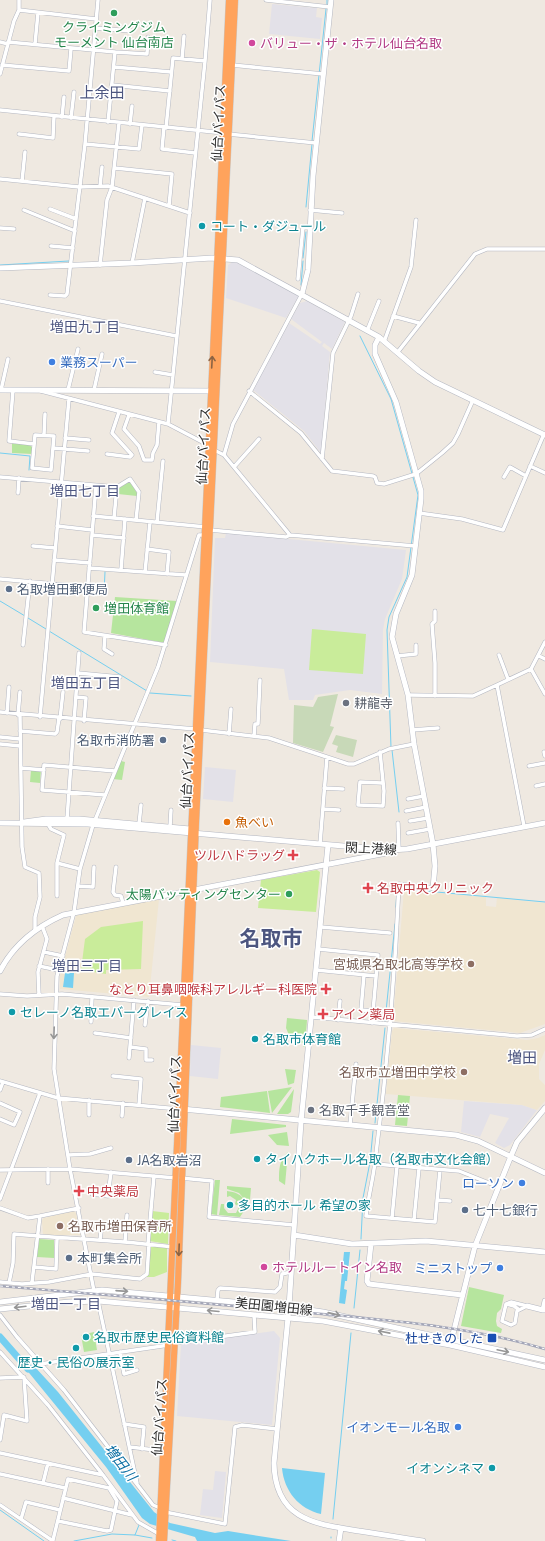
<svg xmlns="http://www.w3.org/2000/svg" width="545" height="1541" font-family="'Exo 2','Noto Sans JP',sans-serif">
	<rect width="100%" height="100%" fill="#efe9e1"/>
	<path fill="#e3e1e8" d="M272,4L317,8L316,17L322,18L320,39L269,34Z
		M234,261L299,296L286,318L226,298L228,265Z
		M307,301L345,322L332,349L324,343L322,346L330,352L321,453L304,431L253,390L289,323L320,344L322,342L291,319L300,303Z
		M226,533L406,550L402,579L385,619L383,630L382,694L350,690L315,695L313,700H289L284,669L210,662L215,538H225Z
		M205,767L236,770L233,802L203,799Z
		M191,1045L221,1048L218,1079L190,1076Z
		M464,1101L522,1105L537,1110L510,1145L504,1148L495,1143L509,1118L490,1114L480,1137L461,1132Z
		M274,1331L280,1338L272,1425L177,1416L181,1344Z
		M215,1471L226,1472L222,1518L200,1515L203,1489L213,1490Z"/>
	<path fill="#f0e6d1" d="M404,890L486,897V906L496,907L497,898L545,903V1024L520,1033L393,1021Z
		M159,899L149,997L60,989V975L76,916L80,914Z
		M394,1028L527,1040L538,1038L545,1035V1050L539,1064V1079L545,1085V1101L537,1110L522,1105L386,1094L392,1031Z
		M73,1211L76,1213L81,1235H43L42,1220L44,1218Z"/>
	<path fill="#b6e59e" d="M12,443L30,445L33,448L32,454L12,453Z
		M130,481L137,493V496L118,494L119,488Z
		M115,597L177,601L165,643L111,633Z
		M121,761L125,762L122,780L113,779Z
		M31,770H41L40,783L30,782Z
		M287,1018L307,1020L305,1047H303V1043L292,1042L286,1028Z
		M285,1069L296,1070L294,1083L288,1085Z
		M292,1087L272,1113L268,1091Z
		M294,1089L291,1112L288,1114H277Z
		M267,1091L270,1113L220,1107L221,1097Z
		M398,1095L410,1096L407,1126L395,1125Z
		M232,1119L286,1125V1127L230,1134Z
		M287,1132L289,1146L277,1145L268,1135Z
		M288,1152L285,1185L279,1181C279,1169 279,1160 288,1152Z
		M215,1180H220L217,1215L211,1214Z
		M227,1186L251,1188L250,1200L246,1201L239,1193L227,1189Z
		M227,1191C235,1192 242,1194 245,1202L243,1200L237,1201V1203L245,1202L244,1211L240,1217L219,1215L221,1204H224V1208L228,1213H236L239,1207L235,1204L236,1200L230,1196L227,1197Z
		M39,1239L54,1240V1258L37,1257Z
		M469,1287L504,1295L501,1309L497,1313L496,1321L497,1326L502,1329L501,1333L461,1326Z
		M94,1332L97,1350L84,1352L81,1335Z"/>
	<path fill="#c8d9b8" d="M338,694L330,726L334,727L323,752L293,743L294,705L313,707L318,697Z
		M336,735L357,740L353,757L336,752L338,746L332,744Z"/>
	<path fill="#c9ec9a" d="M312,629L366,634L363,674L309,670Z
		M317,870L320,872L316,912L258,908L261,880Z
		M143,921L141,969L106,970V974L81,970L85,939L101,927Z
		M152,1211L169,1213L168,1244L149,1241Z
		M152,1246L167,1247V1272L154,1277H145L150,1248Z"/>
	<path fill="#75cff0" d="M65,973H74L73,988L63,987Z
		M344,1252H350L347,1281H345L344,1289L347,1290L345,1304L339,1303Z
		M21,1363H25L34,1366L58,1392L154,1512L170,1523L215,1533L228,1531L291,1541H197L195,1537L150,1524L142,1518L106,1467Z
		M282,1468L325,1473L321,1514C299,1509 284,1491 282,1468Z"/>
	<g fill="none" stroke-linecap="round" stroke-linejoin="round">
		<path stroke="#75cff0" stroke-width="1" d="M327,5V0
			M312,141L326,9
			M306,207L312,144
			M303,258L306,232
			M0,265L69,261
			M301,285L303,261
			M360,336L391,399L418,495L407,577L389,617L387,630L391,747
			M0,453L30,456L29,470
			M104,594L105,572
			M0,601L25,616
			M28,618L46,629
			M49,631L147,691
			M150,693L191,696
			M392,750L399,812
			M404,889L545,902
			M396,907L397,888
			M385,1021L395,924
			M375,1123L385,1028
			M361,1239L363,1198L370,1162L373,1131
			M354,1308L360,1250
			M0,1510L44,1541
			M333,1519L351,1333
			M135,1535L152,1538
			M331,1538V1537
			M172,1540L176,1541
			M74,1541L112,1534L135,1535L139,1525"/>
		<path stroke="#75cff0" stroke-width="7" d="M0,1337L28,1369"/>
		<g stroke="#b4b7c1" stroke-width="4.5">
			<path id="street" d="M266,0L330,7
				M19,10V0
				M95,28L132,31
				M0,42L8,44
				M8,42L115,52L108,122
				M35,44L38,13
				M115,52L147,54L148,37
				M182,59L184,36
				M2,65L69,71L71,49
				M232,65L323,74
				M114,67L171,72
				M0,74L14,21L19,10L96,19
				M112,85L170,91
				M0,110L224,133
				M62,117L64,97
				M71,118L74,92
				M130,124L132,106
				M164,127L162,149L195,153
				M166,128L173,58L205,61L210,0
				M19,134L53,138L54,116
				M228,134L316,143
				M85,144L139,149L142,125
				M115,168L172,174L169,206
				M0,179L79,187L108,186L190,213
				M22,181L25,152
				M100,186L102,167
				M50,209L76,219
				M24,210L75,231
				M310,210L342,213
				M0,228L14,229
				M51,246L73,248
				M132,263L145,198
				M100,265L107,200L112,187L119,123
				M298,279L303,227L310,228
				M50,295L65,296L67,294L85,144L98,0
				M0,301L176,336
				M393,316L419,323
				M367,331L379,301
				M384,342L411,267L416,220
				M397,353L475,254L487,249H545
				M155,372L173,375
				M1,390L8,359
				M13,390L9,441L34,444
				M68,390L78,349
				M94,390L102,354
				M41,391L168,424L208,445
				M249,391L301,433L332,471L373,476L375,477L377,483L384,484L416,474L442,453L453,443L458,434L473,400
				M129,415L124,429L139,446L144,460H152L153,453L157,445L159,422
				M168,424L205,61
				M35,435L54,436L51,470L32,468Z
				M44,435L45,414
				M65,438L89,440
				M53,448L88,451
				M214,450L224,455L290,535
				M107,454L130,457L132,455L112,433L119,412
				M224,455L233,424L302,294
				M322,459L333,353L351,316L358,294
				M530,466L545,473
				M234,467L259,439
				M0,477L117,487L130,479L139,492L136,520
				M504,477L510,467L526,476
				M96,486L84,632L166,645
				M18,493L19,478
				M419,513L462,519L503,530L544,434
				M93,516L206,527
				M114,518L117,487
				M157,522L163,461
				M57,526L92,530
				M210,530L286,537L290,535L415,546
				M92,535L124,538
				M33,546L55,548
				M147,549L169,552L167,574
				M54,560L90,563
				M89,568L186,575
				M121,570L125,519
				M145,572L150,522
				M0,579L88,587
				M105,636L104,649L112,654
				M23,645L30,581
				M499,655L508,679
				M397,656L416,654V645
				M539,656L545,659
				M531,669L545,642
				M78,673L120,677
				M408,695L473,696L497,685
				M435,696V663L432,624L435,621V611
				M76,697L86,698L84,721
				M0,712L195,729
				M7,713L9,687
				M18,715L20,692
				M20,715L22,847L25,867L39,873L40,897L35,917V931
				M40,717L69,399
				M60,719L63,692
				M201,730L269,738L348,764H354L389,749L414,744
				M412,730L438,728
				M20,731L55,734L57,732L59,718
				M229,734L231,709
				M254,736L255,724H258L260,680
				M0,737L20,739
				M0,744L20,746
				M380,752L384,791L383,806L358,805L360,782L382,783
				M544,752L545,756
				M529,766L545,763
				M21,768L44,770
				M536,786L545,784
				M324,788L343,789
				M105,795L42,790L44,765L115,771
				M408,799L424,796
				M323,809L339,810
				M406,811L426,807
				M67,819L79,653
				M410,821L428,818
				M398,823L399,850
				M48,824L51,829L64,835L57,863L80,869
				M139,824L141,805
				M524,826L497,685L531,669L545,694
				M170,827L171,810
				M408,833L430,829
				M320,844L327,757
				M116,867L113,892L115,895L121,896L123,903
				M78,886L93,887L94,867
				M433,888L399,884C395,977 387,1070 375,1162C373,1180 368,1198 366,1216L435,1222L440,1170
				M57,896V863
				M321,927L390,933
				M318,949L378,955L372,1023
				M44,952L63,956
				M39,966L58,970
				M316,970L376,976
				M364,975L361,1010L373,1011
				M0,994L27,996L62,994L182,1005
				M39,995L38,972L47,939L42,926
				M312,1017L517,1036L532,1035L545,1029
				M338,1020L340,1001
				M91,1022L92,997
				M145,1025L148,1001
				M95,1033L131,1038
				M130,1047L146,1049V1060H152
				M129,1058L134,1000
				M113,1076L141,1079L139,1105
				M0,1081L58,1098L179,1109
				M0,1090L3,1082
				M89,1100V1115
				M0,1103L20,1112L14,1125L0,1119
				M122,1116L123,1103
				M350,1125L356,1064
				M68,1155L90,1154L111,1148
				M375,1164L459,1171L499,1187
				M48,1169V1183
				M0,1170L70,1169L176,1178
				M181,1178L212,1181L209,1217L294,1225
				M92,1194L108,1196L111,1172
				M0,1199L40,1093
				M437,1200L450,1201
				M0,1208L28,1218L40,1216
				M392,1218L397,1166
				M414,1220L419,1168
				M100,1240L102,1223
				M125,1242L127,1215
				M148,1244L154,1176
				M34,1267L56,1269L57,1239
				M0,1282L22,1284L49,1282L92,1274L140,1279L147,1274L149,1244
				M32,1282L40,1216L79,1208
				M9,1283L13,1263L14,1234C67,1239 120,1240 173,1247
				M94,1291L70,1169L54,1069L57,976L74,912L80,869L93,825L158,667L198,538L199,535H205
				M217,1300L218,1290L220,1288L275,1292L280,1287L282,1274L291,1272
				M98,1301L137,1483
				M511,1302L527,1306L517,1311L515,1323L511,1325L502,1321L506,1304Z
				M506,1304L514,1306L518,1309
				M0,1315L17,1337L64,1390L153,1505L160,1508
				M175,1343L255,1332L254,1315
				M0,1352L48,1405L103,1475
				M120,1352L124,1374L137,1370
				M40,1364L169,1345
				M0,1378L24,1377L27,1421L4,1415L0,1440
				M124,1424L144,1427L142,1449
				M130,1447L163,1451
				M0,1453L103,1475L138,1522L159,1534
				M0,1474L65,1488
				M43,1483L48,1463
				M63,1498L132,1515
				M0,1505L53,1541
				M165,1512L225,1524L235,1427L242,1425L277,1429
				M21,1519L26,1502L60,1510
				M53,1540L68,1479L109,1488L117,1501L111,1530L107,1531L58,1521"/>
		</g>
		<g stroke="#b4b7c1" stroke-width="6">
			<path id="secondary" d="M0,268L132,263L212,258L238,260L379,337L419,371L435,382L545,435
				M302,294L308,270L313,176L331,0
				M379,337L375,345V354L396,402L421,491V499L412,575L396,614L392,637L408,695L414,744L433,844L435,866L433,888
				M0,390L215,391
				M24,822L46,819H79L190,829L194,832
				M0,823L88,824L390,850L407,849L545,823
				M328,845L301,1122L289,1307L274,1463C275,1520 315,1524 359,1531C381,1534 402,1538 423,1541
				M0,971C14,944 36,927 63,915L392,852
				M182,1109L456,1135L478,1141L545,1173
				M294,1235L352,1244L426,1241L545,1252
				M371,1244L367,1281L369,1284L462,1295
				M545,1301L543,1310H545
				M0,1302L102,1290L289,1307L323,1312L545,1360
				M527,1306L543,1310
				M0,1309L69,1302L98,1301L323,1321L450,1345L545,1367
				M451,1342L475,1246L511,1156L517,1142L545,1108
				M339,1541L341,1528"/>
		</g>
		<g stroke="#c9c9c9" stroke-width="7">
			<path id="highway" d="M159,1541L229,0
				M164,1541L178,1282L196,823L235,0"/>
		</g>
		<use href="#street" stroke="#fff" stroke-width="3.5"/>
		<use href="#secondary" stroke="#fff" stroke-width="5"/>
		<use href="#highway" stroke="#ffa35c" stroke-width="6"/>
		<g stroke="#a3a6b8" stroke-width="2.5">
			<path id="rail" d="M0,1286C100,1294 201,1303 301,1312C382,1320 466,1325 545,1349"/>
		</g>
		<use href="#rail" stroke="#fff" stroke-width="1" stroke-dasharray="3" stroke-linecap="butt"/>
	</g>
	<defs><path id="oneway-shaft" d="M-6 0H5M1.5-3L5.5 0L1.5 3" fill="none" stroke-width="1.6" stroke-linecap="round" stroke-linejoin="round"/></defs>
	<g stroke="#8c6343">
		<use href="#oneway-shaft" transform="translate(212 362) rotate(-87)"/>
		<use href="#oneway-shaft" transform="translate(179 1250) rotate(92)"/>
	</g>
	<g stroke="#969696">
		<use href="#oneway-shaft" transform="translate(54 1033) rotate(92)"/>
		<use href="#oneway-shaft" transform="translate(122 1291) rotate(4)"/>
		<use href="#oneway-shaft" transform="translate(20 1307) rotate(173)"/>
		<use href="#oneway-shaft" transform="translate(213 1311) rotate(-175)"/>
		<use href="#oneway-shaft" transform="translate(334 1314) rotate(13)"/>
		<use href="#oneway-shaft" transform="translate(384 1332) rotate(-169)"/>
		<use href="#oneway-shaft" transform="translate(503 1351) rotate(12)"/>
	</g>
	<g fill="#2e9e5b" stroke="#fff" stroke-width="1.5">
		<circle cx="114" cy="13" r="4"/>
		<circle cx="96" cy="608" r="4"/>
		<circle cx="289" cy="894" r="4"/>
	</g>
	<g fill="#d1479c" stroke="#fff" stroke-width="1.5">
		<circle cx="252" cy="43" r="4"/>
		<circle cx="264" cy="1267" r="4"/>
	</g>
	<g fill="#0f9aa8" stroke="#fff" stroke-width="1.5">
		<circle cx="202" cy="226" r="4"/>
		<circle cx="12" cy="1012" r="4"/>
		<circle cx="255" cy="1039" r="4"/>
		<circle cx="257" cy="1159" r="4"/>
		<circle cx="230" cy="1205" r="4"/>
		<circle cx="86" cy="1337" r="4"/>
		<circle cx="76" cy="1348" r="4"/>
		<circle cx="492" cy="1468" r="4"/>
	</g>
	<g fill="#3f7fe0" stroke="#fff" stroke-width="1.5">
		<circle cx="52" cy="362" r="4"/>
		<circle cx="522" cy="1183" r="4"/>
		<circle cx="500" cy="1268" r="4"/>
		<circle cx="458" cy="1427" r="4"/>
	</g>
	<g fill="#5c6f8a" stroke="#fff" stroke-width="1.5">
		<circle cx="9" cy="589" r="4"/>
		<circle cx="163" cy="740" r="4"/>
		<circle cx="129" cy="1160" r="4"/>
		<circle cx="465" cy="1210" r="4"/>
		<circle cx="69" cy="1258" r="4"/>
	</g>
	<g fill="#6b7280" stroke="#fff" stroke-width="1.5">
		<circle cx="346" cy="703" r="4"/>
		<circle cx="311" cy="1110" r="4"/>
	</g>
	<circle fill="#e8710a" stroke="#fff" stroke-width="1.5" cx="227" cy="822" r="4"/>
	<g fill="#e0444e" stroke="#fff" stroke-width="1.5">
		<path d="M291 849h4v4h4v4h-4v4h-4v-4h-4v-4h4z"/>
		<path d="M366 882h4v4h4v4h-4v4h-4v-4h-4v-4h4z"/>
		<path d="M324 983h4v4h4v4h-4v4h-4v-4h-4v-4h4z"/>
		<path d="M321 1008h4v4h4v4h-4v4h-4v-4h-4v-4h4z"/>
		<path d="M77 1185h4v4h4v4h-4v4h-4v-4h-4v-4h4z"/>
	</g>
	<g fill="#8d6e63" stroke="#fff" stroke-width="1.5">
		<circle cx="471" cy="964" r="4"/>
		<circle cx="464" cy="1072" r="4"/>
		<circle cx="60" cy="1226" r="4"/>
	</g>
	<rect fill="#1a4fb4" stroke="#fff" stroke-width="1.5" x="487" y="1333" width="10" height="10" rx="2"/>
	<g text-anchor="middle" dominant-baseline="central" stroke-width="3" stroke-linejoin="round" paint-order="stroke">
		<g font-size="13" fill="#27864d" stroke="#fff">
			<text x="114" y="27">クライミングジム<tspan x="114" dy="15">モーメント 仙台南店</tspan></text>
			<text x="104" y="608" text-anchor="start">増田体育館</text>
			<text x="281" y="894" text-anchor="end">太陽バッティングセンター</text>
		</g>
		<g font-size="13" fill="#b23c85" stroke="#fff" text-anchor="start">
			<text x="260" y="43">バリュー・ザ・ホテル仙台名取</text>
			<text x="272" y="1267">ホテルルートイン名取</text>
		</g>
		<g font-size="13" fill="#2e2e2e" stroke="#fff">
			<text transform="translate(218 123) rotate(-87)">仙台バイパス</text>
			<text transform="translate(203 446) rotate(-87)">仙台バイパス</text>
			<text transform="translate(187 770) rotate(-87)">仙台バイパス</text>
			<text transform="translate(371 848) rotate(3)">閖上港線</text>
			<text transform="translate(174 1094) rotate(-88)">仙台バイパス</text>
			<text transform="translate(274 1306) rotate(6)">美田園増田線</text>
			<text transform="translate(159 1417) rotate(-86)">仙台バイパス</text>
		</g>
		<g font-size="13" fill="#0d838f" stroke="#fff" text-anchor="start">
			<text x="210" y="226">コート・ダジュール</text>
			<text x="20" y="1012">セレーノ名取エバーグレイス</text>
			<text x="263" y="1039">名取市体育館</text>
			<text x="265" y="1159">タイハクホール名取（名取市文化会館）</text>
			<text x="238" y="1205">多目的ホール 希望の家</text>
			<text x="94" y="1337">名取市歴史民俗資料館</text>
			<text x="76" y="1362" text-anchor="middle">歴史・民俗の展示室</text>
			<text x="484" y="1468" text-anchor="end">イオンシネマ</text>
		</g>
		<g font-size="13" fill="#366cbe" stroke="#fff" text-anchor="end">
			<text x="60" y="362" text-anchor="start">業務スーパー</text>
			<text x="514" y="1183">ローソン</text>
			<text x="492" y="1268">ミニストップ</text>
			<text x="450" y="1427">イオンモール名取</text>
		</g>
		<g font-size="13" fill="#4e5e75" stroke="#fff" text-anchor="start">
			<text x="17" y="589">名取増田郵便局</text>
			<text x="155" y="740" text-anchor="end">名取市消防署</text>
			<text x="137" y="1160">JA名取岩沼</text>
			<text x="473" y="1210">七十七銀行</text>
			<text x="77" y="1258">本町集会所</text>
		</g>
		<g font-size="13" fill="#5b616d" stroke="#fff" text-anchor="start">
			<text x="354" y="703">耕龍寺</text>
			<text x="319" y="1110">名取千手観音堂</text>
		</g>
		<g font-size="13" fill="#c56008" stroke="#fff" text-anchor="start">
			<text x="235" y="822">魚べい</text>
		</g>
		<g font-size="13" fill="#be3a42" stroke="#fff" text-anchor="start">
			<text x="285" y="855" text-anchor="end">ツルハドラッグ</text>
			<text x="377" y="888">名取中央クリニック</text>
			<text x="317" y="989" text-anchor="end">なとり耳鼻咽喉科アレルギー科医院</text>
			<text x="331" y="1014">アイン薬局</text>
			<text x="87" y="1191">中央薬局</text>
		</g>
		<g font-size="13" fill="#785e54" stroke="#fff" text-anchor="end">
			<text x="463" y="964">宮城県名取北高等学校</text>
			<text x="456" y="1072">名取市立増田中学校</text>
			<text x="68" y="1226" text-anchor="start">名取市増田保育所</text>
		</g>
		<g font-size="13" fill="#164399" stroke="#fff" text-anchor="end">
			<text x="483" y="1338">杜せきのした</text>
		</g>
		<g font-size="14" fill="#4d5680" stroke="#fff">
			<text x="85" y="326">増田九丁目</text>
			<text x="85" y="490">増田七丁目</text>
			<text x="86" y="682">増田五丁目</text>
			<text x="87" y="965">増田三丁目</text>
			<text x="66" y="1303">増田一丁目</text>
		</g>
		<g font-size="14" font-style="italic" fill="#0d6fa3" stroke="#fff">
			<text transform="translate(121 1462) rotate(52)">増田川</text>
		</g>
		<g font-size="15" fill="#4d5680" stroke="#fff">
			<text x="102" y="92">上余田</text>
			<text x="522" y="1057">増田</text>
		</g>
		<g font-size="21" font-weight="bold" fill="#4d5680" stroke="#fff">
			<text x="271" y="937">名取市</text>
		</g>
	</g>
</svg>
